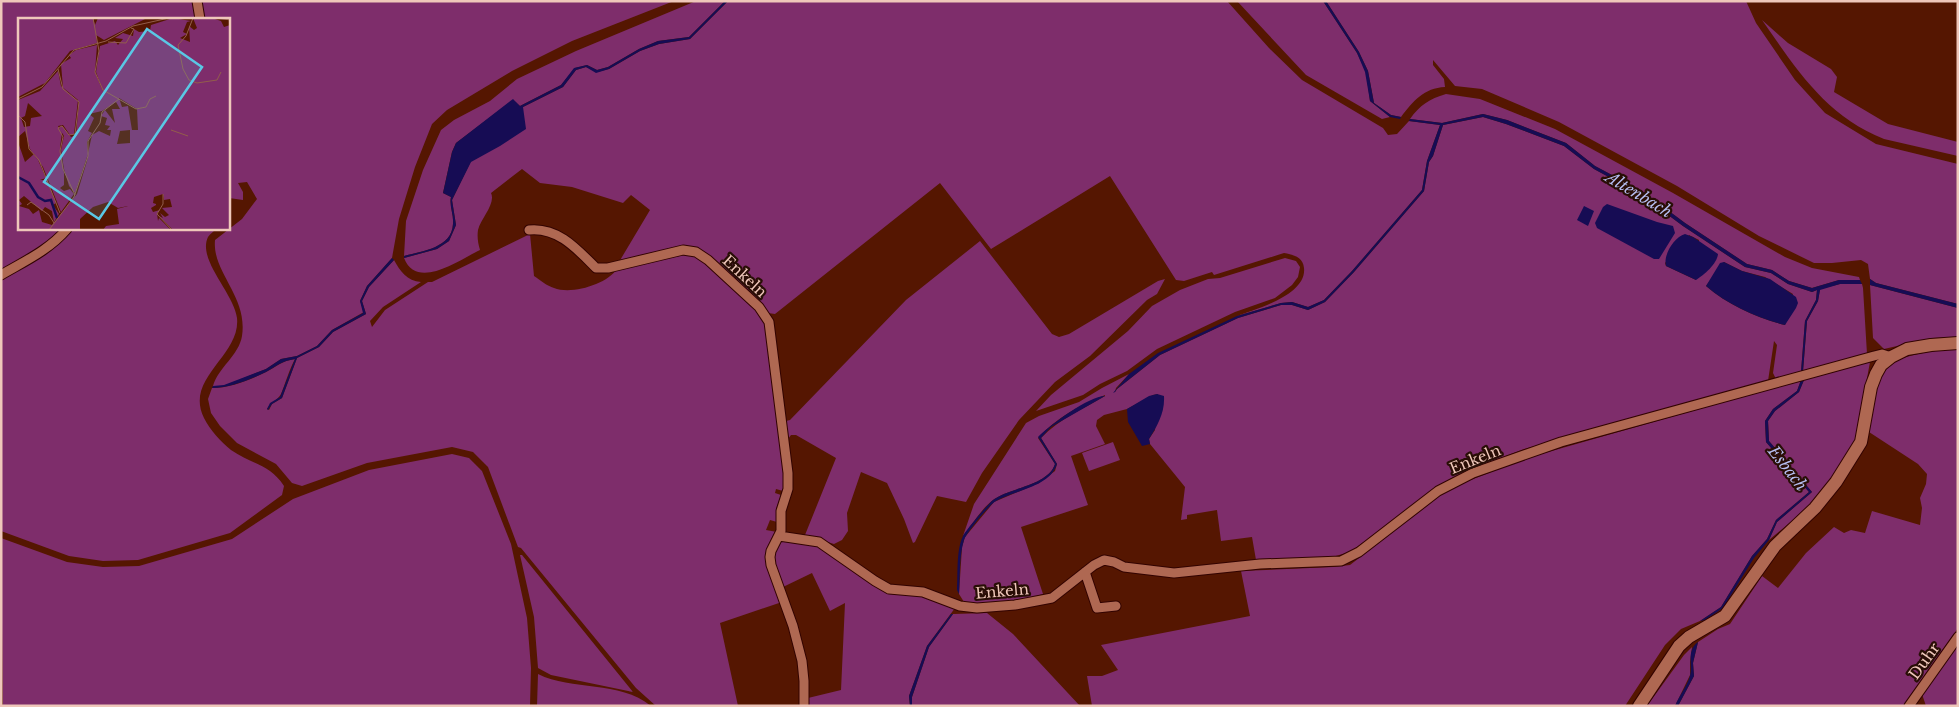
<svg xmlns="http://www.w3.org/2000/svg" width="1959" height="707" font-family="'Libre Baskerville',serif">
	<rect width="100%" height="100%" fill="#551601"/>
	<path fill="#7e2d6b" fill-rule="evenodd" d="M1,1H193L195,19H19V229H63L55,238L1,272Z
		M201,1H674L572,41L512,71L447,110L432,124L415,167L399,219L392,258L367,286L360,301L364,312L332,330L317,346L297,356L281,359L266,369L224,386H213C218,368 239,355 242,336C248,296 212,273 215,240L242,219L257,199L247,182L238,183L243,192V200L229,198V19H204Z
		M696,1H725L689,37L658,41L639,49L608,67L597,70L587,65L575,68L561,85L520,106L513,100L456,143L452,152L443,193L451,197C449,205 454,215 453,224C452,248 422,251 404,256L406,221L423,170L441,130L454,120L490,101L517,79L576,51Z
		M728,1H1227L1269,48L1302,80L1383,128L1388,135L1397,134L1409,121L1440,125L1427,161L1422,190L1352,271L1324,300L1308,307L1292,302L1281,303L1237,316C1256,309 1307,295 1304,268C1303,257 1294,255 1284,253L1214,275L1212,272L1184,281L1176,280L1110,176L991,249L940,183L775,314L768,313L698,248L619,262L650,210L631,195L623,203L572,187L540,183L522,169L491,193C496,204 481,218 478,230C477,237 478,243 480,250C459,260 417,291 404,258L437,249L449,241L456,225L452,200L471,161L484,154L523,107L563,87L576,70L586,67L597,72L609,69L640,51L659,44L690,39Z
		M1237,1H1323L1357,53L1366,72L1370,101L1390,117L1382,119L1306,75Z
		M1326,1H1746L1756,23L1795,80L1825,113L1876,144L1958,164V304L1876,283L1870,279L1868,264L1861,260L1832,263H1814L1759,236L1677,186L1559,122L1482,89L1455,86L1433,60V65L1444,79L1445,87C1424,88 1413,101 1401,117L1391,115L1374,103L1368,71L1359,52Z
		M1762,20L1788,43L1831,69L1837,77L1834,92L1888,124L1958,142V156L1884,139C1825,115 1797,70 1762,20Z
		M1446,94L1480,99L1555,129L1673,193L1785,257L1812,268L1859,277L1860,280H1839L1812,288L1789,281L1772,270L1747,264L1685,223L1642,191L1595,166L1566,143L1507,120L1483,114L1442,123L1410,119C1420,105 1429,99 1446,94Z
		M1483,117L1506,124L1564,146L1594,169L1640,194L1683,226L1745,267L1771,273L1788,284L1812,292L1817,290L1816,300L1805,321L1801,372L1776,379L1773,373L1777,345L1774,341L1768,381L1524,449L1479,466L1450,479L1350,552L1332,557L1256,560L1252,537L1221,541L1217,510L1187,515V519L1181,520L1185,487L1150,444L1149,439L1155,430L1158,394L1153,395L1127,409L1104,415L1097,420L1096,426L1105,444L1071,456L1088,505L1021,527L1043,594C1018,602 990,608 964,602L959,594L962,547L965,537L994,502L1039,483L1055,471L1057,464L1041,438C1059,419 1083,409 1105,396V395C1080,405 1056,418 1038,438L1055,464C1048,486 1008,488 993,500C981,509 972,525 963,536L974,504L1026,423L1039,416L1079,402L1102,388L1129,374L1116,388L1115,392L1117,389L1160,355L1238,318L1281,305H1292L1308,310L1325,302L1354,272L1424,191L1429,162L1433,156L1443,125ZM1689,235L1699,240L1696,280L1666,266L1665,263ZM1724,262L1742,271L1765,277L1793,294L1785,325C1757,318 1728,305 1706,286Z
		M73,229H216C214,231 210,234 208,237C197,260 234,293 237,318C241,356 184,378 204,418C210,430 221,442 231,450C251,464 270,464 284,486L282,495L230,533L138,560L103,561L69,556L1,531V280C27,265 52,251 73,229Z
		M530,234L534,276C540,280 547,286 554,288C572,295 607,284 617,269L684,255L695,256L705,263L756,309L764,321L768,334L785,473L783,491L776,489L775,493L781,495L776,509L777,522L770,520L766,530L777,532L767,551L782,602L720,623L738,706H656L636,688L521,548L518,547L488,467L473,452L452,447L367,463L302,486L292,483L276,464L237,443L220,426L211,413L208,399L212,388C230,388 250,380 266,372C278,366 281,361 295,359C289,370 286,382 281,394C278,400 270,403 267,409L269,410L272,404L282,398L297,358L319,347L333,332L366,314L362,301L369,287L394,260C400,271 407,281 421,282L383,307L370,321L372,327L385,310L428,282H432Z
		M980,241L1052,334L1059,337L1069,334L1158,281L1165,279L1157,294L1147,300L1090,356L1055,382L1019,420L982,473L966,502L937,496L915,542L913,543L904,519L887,483L861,472L847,513L848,531L842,540L834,544L805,535L836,458L796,435H791L788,439L786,421L790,420L906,300Z
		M1285,258L1296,261L1300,267L1298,277L1292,285L1275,298L1235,312L1157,349L1127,371L1100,384L1083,395L1036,411L1051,395L1128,331L1152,306L1180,290L1208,279L1220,278Z
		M1840,284H1862L1863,288L1867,354L1803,371L1807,321L1818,301L1820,289Z
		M1870,285L1958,308V337L1932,338L1884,349L1873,338Z
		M1950,349L1958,350V628L1903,706H1678L1694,676L1693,663L1698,642L1718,629L1730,624L1762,576L1778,588L1806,553L1834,527L1844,533L1851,530L1865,533L1872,511L1920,525L1922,508L1920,498L1926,484L1927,474L1918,464L1869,432C1881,364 1879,358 1950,349Z
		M1870,362L1856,438L1847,457L1817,500L1769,540L1777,522L1812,492L1769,441L1768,421L1775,411L1799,392L1804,380Z
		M1801,380L1797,391L1773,409L1765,421L1766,442L1809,492L1776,520L1767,539L1752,556L1721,607L1700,621L1681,629L1665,645L1625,706H1092L1087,676H1102L1118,670L1101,645L1250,616L1241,571L1333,567L1350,565L1450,488L1527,458Z
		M1113,442L1120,460L1089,471L1082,453Z
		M452,454L469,458L482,471L511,544L527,618L531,668L530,706H3L1,538L67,562L103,567L139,566L232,539L293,499L369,470Z
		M782,541L815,544L829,552L882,590L896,594L922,596L937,600L955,608L927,646L909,696L910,706H807L808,698L841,690L845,603L830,611L812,573L783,587L775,568L774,552Z
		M520,555H522L633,692L551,675L538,668L534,617Z
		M987,613L1013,634L1080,706H912V697L929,647L953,614Z
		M1958,644V706H1926L1922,694Z
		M1692,647L1690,662V675L1675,706H1647L1684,655Z
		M538,674C572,691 619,680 651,706H537Z"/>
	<path fill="#160c54" d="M725,1H728L690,39L659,44L640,51L609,69L596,73L586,67L576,70L563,87L523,107L526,129L500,146L471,162L452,200L456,225L449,241L437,249L404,258V256C422,251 452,248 453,224C454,215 449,206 451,197L443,193L452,152L456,143L513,99L520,106L561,85L574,68L587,65L597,70L608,67L639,49L658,41L689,37Z
		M1323,1H1326L1359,52L1368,71L1374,103L1391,115L1401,117L1400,119L1390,117L1370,101L1365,72L1357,53Z
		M1483,114L1507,120L1566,143L1595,166L1642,191L1685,223L1747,264L1772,270L1789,281L1812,288L1839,280H1860L1862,284H1840L1820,290L1818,301L1807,321L1803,371L1801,372L1805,321L1816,300L1817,290L1812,292L1788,284L1771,273L1745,267L1683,226L1640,194L1594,169L1564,146L1506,124L1483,117L1443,125L1433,156L1429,162L1424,191L1354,272L1325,302L1308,310L1292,305H1281L1238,318L1160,355L1117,389L1115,392L1113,393L1129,374L1158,353L1237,316L1281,303L1292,302L1308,307L1324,300L1352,271L1422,190L1427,161L1440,125L1409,121L1410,119L1442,123Z
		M1607,204L1657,222L1673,226L1675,233L1659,259H1654L1597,228L1595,223L1603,207Z
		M1584,206L1594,211L1588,226L1577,220Z
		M1685,234L1693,237L1718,254C1717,264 1704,275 1696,280L1666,266C1663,255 1674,237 1685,234Z
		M392,258L394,260L369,287L362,301L366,314L333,332L319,347L297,358L282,398L272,404L268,410L267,409L270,403L280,397L295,359C281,361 277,366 266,372C249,380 230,388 212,388L213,386L224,385L266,369L281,359L297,356L317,346L332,330L363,313L360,301L367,286Z
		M1724,262L1742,271L1770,279L1796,297L1798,303L1796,308L1785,325C1757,318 1728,305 1706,286L1720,263Z
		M1870,279L1876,283L1958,304V308L1870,285Z
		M1801,380H1804L1799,392L1775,411L1768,421L1769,441L1812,492L1777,522L1769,540L1754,558L1723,608L1705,620L1700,621L1721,607L1752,556L1767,539L1776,520L1809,492L1766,442L1765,421L1773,409L1797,391Z
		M1157,394L1164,396C1165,413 1157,426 1149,439L1150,444L1142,446L1128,422L1127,409L1149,396Z
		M1105,396L1051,427L1041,438L1057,464C1050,487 1015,490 996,501C989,505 967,532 964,540C959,556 960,577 959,594L957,590C958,575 956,550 963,536C966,530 987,505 993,500C1008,488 1048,486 1055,464L1038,437C1050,425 1089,396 1105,396Z
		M951,614H953L929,647L912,697V706H910L909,696L927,646Z
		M1698,642L1693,663L1694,676L1678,706H1675C1679,696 1687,686 1690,676C1693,664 1686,651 1698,642Z"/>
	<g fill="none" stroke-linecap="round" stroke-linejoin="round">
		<g stroke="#320300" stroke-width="11">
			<path id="street" d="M197,1L200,19
				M529,230C558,227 577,249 596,268H608L683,250L696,252L708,260L759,307L769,322L788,473V489L781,511V531L771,551L770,557L771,565L793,626L802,661L804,681V706
				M1,275C25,261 49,250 67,229
				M779,536L819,542L875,581L889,589L923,592L960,606L977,608L1015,605L1052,598L1094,565L1104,560L1114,562L1124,567L1174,573L1260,564L1341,561L1359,552L1438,491L1473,473L1561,442L1874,356L1882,354L1891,357
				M1085,572L1097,608L1116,606
				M1909,706L1958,637"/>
		</g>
		<g stroke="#320300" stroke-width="14">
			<path id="secondary" d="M1639,706L1679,646L1689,637L1725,616L1775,546L1815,508L1836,482L1861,442L1871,387L1876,374L1881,365L1891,357L1907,349L1931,345L1958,343"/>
		</g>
		<use href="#street" stroke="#af6852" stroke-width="9"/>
		<use href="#secondary" stroke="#af6852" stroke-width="12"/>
	</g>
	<g text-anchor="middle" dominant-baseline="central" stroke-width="4.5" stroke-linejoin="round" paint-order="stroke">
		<g font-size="15" fill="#efc7ba" stroke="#290e06">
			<text transform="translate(745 276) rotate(43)">Enkeln</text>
			<text transform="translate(1475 459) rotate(-22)">Enkeln</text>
			<text transform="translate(1002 591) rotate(-5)">Enkeln</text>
			<text transform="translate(1924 661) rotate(-54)">Duhr</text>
		</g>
		<g font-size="16" font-style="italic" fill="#b5bdf0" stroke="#290e06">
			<text transform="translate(1639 194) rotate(31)">Altenbach</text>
			<text transform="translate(1788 468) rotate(52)">Esbach</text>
		</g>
	</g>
	<g transform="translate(18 18)">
		<rect width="212" height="212" fill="#551601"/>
		<path d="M0,0H75L77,7L80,0H129L86,22L78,17L79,25L52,33L27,65L0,79ZM155,0L173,3L169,4L165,14L169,16L162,20L172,24L171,8L176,12L179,10L175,0H194L203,3L206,9L212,7V212H155L141,198L145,200L142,195L147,199L151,197L144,190L154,189L152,181L146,182L145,176L136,179L135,185L138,186V187L133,190L135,194L142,192L139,195L140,203L141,200L153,212H85L88,208L101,206L99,191L110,188L100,190L90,184L75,189L62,201V212H0L1,127L7,144L16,136L20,142L28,160L22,162H29L38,185L35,187L41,196L36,204L34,193L27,189L24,193L6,178L1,182L4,186L1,188L11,191L15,196L21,192L24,204L34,207L59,176L69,143L70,136L57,175L51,168L46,151L43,132L46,118L41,110L44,108L53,119L58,117L61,84L45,70L43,46L53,40L51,37L58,32L79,27L77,54L84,71L78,54L82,28L97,23L100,27L105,21L97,20L105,15L115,18L116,11L121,14L132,13L133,7ZM101,80L119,91L120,112H114L110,88L104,89ZM98,84L102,91H94L97,105L87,92L83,98L89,100L87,107L92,108L89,112H93L92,118L81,113L74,117L70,135L69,124L74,115L70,113L76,100L71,96L84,93ZM112,112V125L99,126L102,113ZM40,53L43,68L60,82L56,116L52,117L45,107L40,108L44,115L42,130L46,155V167L42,170L46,173L52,171L56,176L43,194L25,149L12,131L7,113L0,119V82L22,73ZM10,85L24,98L13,100L12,108L6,109L3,100L7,98Z" fill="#7e2d6b" fill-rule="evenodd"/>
		<path fill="none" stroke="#160c54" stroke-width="2.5" d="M0,159L11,165L20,179L27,183L33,182L39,200"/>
		<path fill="none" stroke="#935d4b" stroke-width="1" d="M75,0L81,33L77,54L85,72L118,91L128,89L132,81L138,78M175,0L168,18L160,27L165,51L171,62L179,65L199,62L203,54M197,0L213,2M90,24L108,25L116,11L113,10M40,51L45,71L61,84L57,116L51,117L44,108L40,110L45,119L42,133L45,151L57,177M0,81L24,69L56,32L88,23L115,8L151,0M0,97L7,104L11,131L21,142L42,195M153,112L170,118M145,176V186L139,196L154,212M9,187L13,184L31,197L36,205M31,212L56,179L70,138V123L82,105L84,94L101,81"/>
		<path fill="#5ac8e5" fill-opacity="0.15" stroke="#5ac8e5" stroke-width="2.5" d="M129,11L184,49L81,201L26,164Z"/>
		<rect width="212" height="212" fill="none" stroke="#efc7ba" stroke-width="2.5"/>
	</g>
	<rect width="1959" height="707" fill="none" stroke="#efc7ba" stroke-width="5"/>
</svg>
